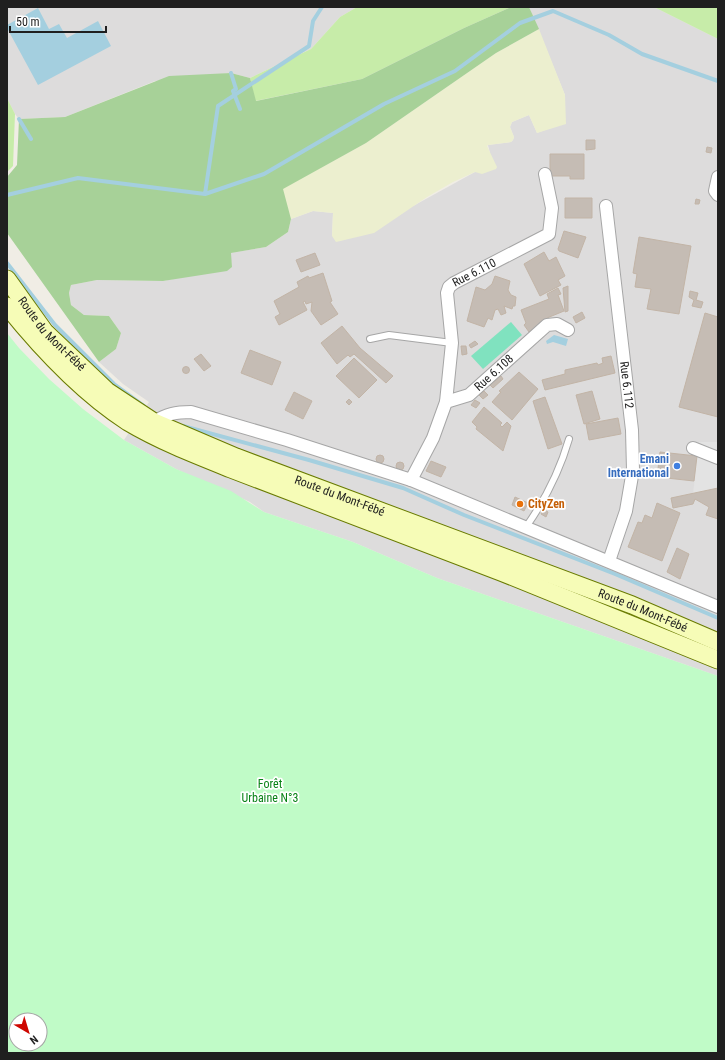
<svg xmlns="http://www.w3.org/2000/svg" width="725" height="1060" font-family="'Roboto Condensed',sans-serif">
	<rect width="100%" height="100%" fill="#f0ede5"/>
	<path fill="#dddcdc" d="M7,7H357L340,17L311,49L250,78L231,73L155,81L65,117L19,119L15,114L7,98Z
		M529,7H654L718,39V676L437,578L353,542L264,512L250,502L176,469L124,440L149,402L123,384L99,362L116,349L121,333L109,316L84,315L71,305L69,293L71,285L97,280L163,281L232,267L230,253L266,247L288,232L291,219L313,211L333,213L332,236L415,205L475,172L490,153L488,145L511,142L513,140L514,137L510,127L512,122L529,115L537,133L550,128L565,95Z"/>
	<path fill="#ecefcf" d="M539,29L565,95L566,124L537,133L529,115L512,122L510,127L514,137L513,140L511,142L488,145L487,146L497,167L496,169L482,174L475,172L453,182L427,197L374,233L336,242L332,236L333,213L313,211L291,219L282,189L366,143L496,53Z"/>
	<path fill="#c7eca9" d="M357,7H511L464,28L362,79L255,101L250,78L311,49L340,17Z
		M654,7H718V39Z
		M7,98L15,114L13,166L7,172Z"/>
	<path fill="#a7d198" d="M511,7H529L539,29L496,53L366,143L283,189L291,219L288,232L266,247L231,253L232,267L227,271L163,281L97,280L71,285L69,293L71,305L84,315L109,316L121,333L116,349L99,362L7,233V177L17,165L19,119L65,117L169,76L231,73L250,78L256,101L362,79L464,28Z"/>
	<path fill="#c0fbc7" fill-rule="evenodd" d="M7,333L19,348L49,379L83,409L124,440L176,469L231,491L264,512L353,542L437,578L718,676V1053H7ZM16,1020H40V1044H16Z"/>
	<path fill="#80e2bf" d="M511,322L522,335L483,369L471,356Z"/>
	<path fill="#e3e3e3" d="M699,442H718V488L693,494Z"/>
	<path fill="#a4cfdf" d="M38,8L49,29L59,24L67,38L98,21L111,46L38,85L7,28V25Z
		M554,335L568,339L566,346L553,342L547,344L546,341Z"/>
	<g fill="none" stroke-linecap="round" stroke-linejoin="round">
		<path stroke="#a4cfdf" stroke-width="4" d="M231,73L236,89L233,91L240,109
			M19,119L31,139
			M205,194L218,106L309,46L313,21L322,7
			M7,195L78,178L205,194L264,174L384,104L455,71L520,23L553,11L609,35L642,54L718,81
			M7,263L55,325L114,384L144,406
			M183,426L309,460L403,488L464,515L615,574L718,618"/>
	</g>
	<path fill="#c5bcb4" stroke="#c2b4a6" d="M586,140H595V149L586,150Z
		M707,147L712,148L711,153L706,152Z
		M550,154H584V179H570V176H550Z
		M565,198H592V218H565Z
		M696,199L700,200L699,204H695Z
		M564,231L586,237L578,258L559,251L558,249Z
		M639,237L691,246L679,314L647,309L651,289L635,287L637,274L633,273Z
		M544,252L549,261L556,257L565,276L558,280L561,285L540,296L524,264Z
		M315,253L320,265L301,272L296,260Z
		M323,273L332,301L330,302L338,314L321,325L311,311L312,302L306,304L305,301L303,302L307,310L279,325L275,317L280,314L274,301L299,287L297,282L308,276L309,278Z
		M495,276L510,281L508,290L511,295L516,297L515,306H513L512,309L504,306L506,313L501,315L498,309L495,310L492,320L488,318L484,327L467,321L476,287L485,290L492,284Z
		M568,286V311L565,312L563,288Z
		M558,288L561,294L558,295L564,311L547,318V320L529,332L524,325L526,323L521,310L549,299L547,294Z
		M690,291L698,293L696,300L703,302L701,308L692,306L694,300L689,297Z
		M582,312L585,318L576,323L573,317Z
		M705,313L718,317V417L679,407Z
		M342,326L360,348L393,376L386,383L354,354L350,357L348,355L337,364L321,343Z
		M475,341L478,344L471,348L469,345Z
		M461,346H466L467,354L462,355Z
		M250,350L281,362L272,385L241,373Z
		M201,354L211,366L204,371L194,359Z
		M611,356L615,373L545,390L542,380L565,374V370L597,363L598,365L603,363L602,358Z
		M354,358L377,380L359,398L336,376Z
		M182.5 370a3.5 3.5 0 1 1 7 0a3.5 3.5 0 1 1-7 0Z
		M519,372L538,389L512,420L492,402L501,392L499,391Z
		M501,376L503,379L493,388L490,385Z
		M484,391L488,395L483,399L479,395Z
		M592,391L600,419L584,424L576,395Z
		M294,392L312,401L303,419L285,410Z
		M545,397L562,444L548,449L533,401Z
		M349,399L352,402L349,405L346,402Z
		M475,400L480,403L476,408L471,405Z
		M484,407L502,423L500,425L502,427L507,422L511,426L503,451L476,429L477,427L472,422Z
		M618,418L621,434L589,440L586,424Z
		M660,452L697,456L694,481L657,477Z
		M376 459a4 4 0 1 1 8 0a4 4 0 1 1-8 0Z
		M431,461L446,467L441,477L426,471Z
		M396 466a4 4 0 1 1 8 0a4 4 0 1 1-8 0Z
		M718,488V519L706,515L709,507L695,499L693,504L673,508L671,498Z
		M515,497L528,503L524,511L512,505Z
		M657,503L680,513L662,561L628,547L638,522L642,523L645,515L652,518Z
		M543,509L548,512L546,517L541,514Z
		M677,548L689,554L680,579L667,572Z"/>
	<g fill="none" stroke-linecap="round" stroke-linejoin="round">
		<g stroke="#a6a6a6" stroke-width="8">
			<path id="lane" d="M370,339L389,335L452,343
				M526,527C545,500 560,470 569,439"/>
		</g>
		<g stroke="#a6a6a6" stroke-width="14">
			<g id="street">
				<path d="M718,177L715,191L718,195"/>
				<path id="s1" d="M606,206L632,430L633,470L626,511L609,561"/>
				<path id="s2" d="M446,402L452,343L447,293L449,287L454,283L549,234L552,208L545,174"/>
				<path d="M154,422C166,414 176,412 191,412L287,440L411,480L718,607"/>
				<path d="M693,448L718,458"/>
				<path id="s3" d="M411,480L433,438L446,402L469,395L547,325L557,324L568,330"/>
			</g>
		</g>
		<g stroke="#697b01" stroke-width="19">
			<g id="secondary">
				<path id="s4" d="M7,279L45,332L107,391L154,422L236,457L632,605L718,642"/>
				<path d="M7,306C40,347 83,393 128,422C160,441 196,455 231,469L501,572L718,660"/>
			</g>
		</g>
		<use href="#lane" stroke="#fff" stroke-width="6"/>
		<use href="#street" stroke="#fff" stroke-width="12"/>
		<use href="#secondary" stroke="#f6fcb7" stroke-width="17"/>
	</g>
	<circle fill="#3f7fe0" stroke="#fff" stroke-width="1.5" cx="677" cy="466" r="4"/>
	<circle fill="#e8710a" stroke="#fff" stroke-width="1.5" cx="520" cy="504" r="4"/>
	<g text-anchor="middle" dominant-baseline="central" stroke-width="3.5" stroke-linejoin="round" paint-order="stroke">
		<g font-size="12" fill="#1f1f1f" stroke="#fff">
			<text stroke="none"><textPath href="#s2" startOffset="145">Rue 6.110</textPath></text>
			<text stroke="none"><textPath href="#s4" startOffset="71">Route du Mont-Fébé</textPath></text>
			<text stroke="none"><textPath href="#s3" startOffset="143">Rue 6.108</textPath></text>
			<text stroke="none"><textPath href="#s1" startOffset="180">Rue 6.112</textPath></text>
			<text stroke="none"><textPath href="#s4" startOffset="407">Route du Mont-Fébé</textPath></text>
			<text stroke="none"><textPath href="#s4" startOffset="731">Route du Mont-Fébé</textPath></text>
		</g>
		<g font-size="12" font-weight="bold" fill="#366cbe" stroke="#fff" text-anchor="end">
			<text x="669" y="459">Emani<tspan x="669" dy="14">International</tspan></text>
		</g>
		<g font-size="12" font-weight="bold" fill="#c56008" stroke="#fff" text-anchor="start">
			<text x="528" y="504">CityZen</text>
		</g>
		<g font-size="12" fill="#088216" stroke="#fff">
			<text x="270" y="784">Forêt<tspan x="270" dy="14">Urbaine N°3</tspan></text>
		</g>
	</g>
	<rect width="725" height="1060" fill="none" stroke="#1f1f1f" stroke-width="16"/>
	<g transform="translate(28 1032) rotate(142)"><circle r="19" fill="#ffffff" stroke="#a5a5a5"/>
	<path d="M0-3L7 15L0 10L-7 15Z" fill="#ce0700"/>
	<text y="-6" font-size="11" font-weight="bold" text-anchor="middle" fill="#1f1f1f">N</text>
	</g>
	<path d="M10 26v6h96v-6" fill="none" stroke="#1f1f1f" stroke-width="2"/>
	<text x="16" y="26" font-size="12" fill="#1f1f1f" stroke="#ffffff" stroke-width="3" paint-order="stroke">50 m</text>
</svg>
